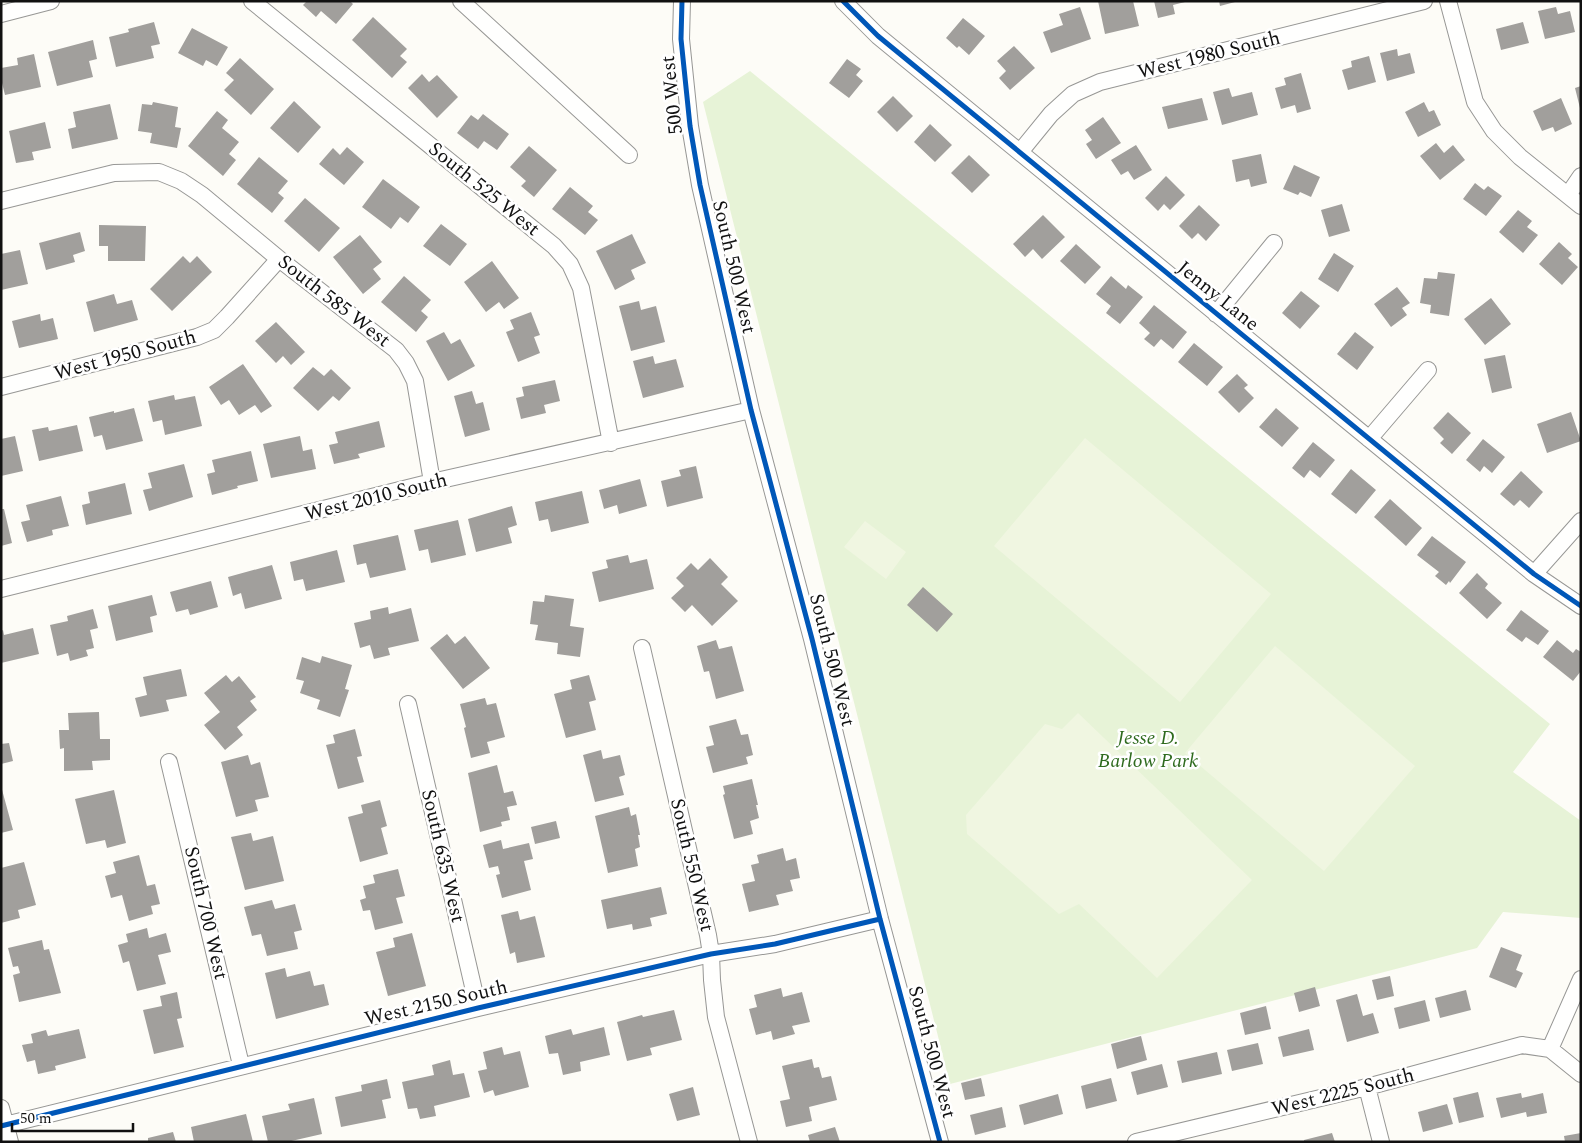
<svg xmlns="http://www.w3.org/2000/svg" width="1582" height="1143" font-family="Spectral,serif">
	<rect width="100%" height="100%" fill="#fdfcf7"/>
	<path fill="#e7f3d7" d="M750,71L1550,724L1513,772L1581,821V918L1503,912L1477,948L950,1084L703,102Z"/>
	<path fill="#f0f6e1" d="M1085,438L1271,594L1180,702L994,546Z
		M865,521L906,552L886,579L844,547Z
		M1275,646L1415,766L1324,871L1185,753Z
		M1078,713L1252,880L1157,978L1079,904L1059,914L967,834L966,815L1045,724L1062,729Z"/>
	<path fill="#a19f9c" d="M307,1H350L353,4L336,24L321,11L316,17L303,5Z
		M1098,1H1133L1139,26L1105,34Z
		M1154,1H1185V2L1173,5L1175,14L1158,18Z
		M1219,1H1235V2L1220,6Z
		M1080,7L1091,39L1051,53L1043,32L1063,25L1059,14Z
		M1556,7L1558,14L1570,11L1575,32L1545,39L1538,11Z
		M373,17L407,49L400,56L407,62L392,78L352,40Z
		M963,18L985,36L969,55L959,46L957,48L946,38Z
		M154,22L160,44L151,46L154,58L116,67L109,37L129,32L128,29Z
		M1523,22L1529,43L1501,50L1496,29Z
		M192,28L228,47L217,66L206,60L203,66L178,53Z
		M93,40L97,59L89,61L93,77L57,86L48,52Z
		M1014,46L1035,68L1010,90L999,78L1006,71L997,61Z
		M1397,49L1398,56L1410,53L1415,73L1387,81L1380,53Z
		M34,54L41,87L5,95L1,79V68L18,65L17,58Z
		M1369,56L1376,82L1348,90L1342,70L1352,67L1351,61Z
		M240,58L274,89L251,115L224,90L234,80L226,73Z
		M847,59L861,69L856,75L863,81L849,98L829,83Z
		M1301,73L1311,109L1297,113L1295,105L1281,109L1275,88L1286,85L1284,78Z
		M422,74L429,82L437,75L458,97L437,118L408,88Z
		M1581,86V108H1580L1575,88Z
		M1229,88L1232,97L1252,92L1258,115L1222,125L1213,92Z
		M893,96L913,116L897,132L877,112Z
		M1202,98L1208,120L1168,129L1162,107Z
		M1561,98L1572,124L1555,132L1553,127L1542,131L1533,111Z
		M294,101L321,127L298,153L270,128Z
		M153,102L178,107L175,127L181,128L177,148L150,143L152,133L138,131L142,104L152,105Z
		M1424,102L1429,112L1434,110L1441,125L1418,137L1405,112Z
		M110,104L118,139L72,149L68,129L76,127L73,112Z
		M217,111L228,120L222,128L239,142L229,154L236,160L223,176L188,146Z
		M483,114L509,134L497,150L484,141L478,149L457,133L471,115L478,120Z
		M1103,117L1121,143L1096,159L1086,144L1092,140L1085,130Z
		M45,122L51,148L32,152L34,160L16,163L9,131Z
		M930,124L952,145L935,162L914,142Z
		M1436,143L1444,153L1453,145L1465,160L1440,180L1420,156Z
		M1136,145L1152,170L1134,180L1128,171L1121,175L1111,160Z
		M529,146L557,170L534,197L521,186L526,181L510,167Z
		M347,147L364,162L344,185L319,164L333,148L340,155Z
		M1261,154L1267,183L1251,187L1249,179L1236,182L1232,160Z
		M969,155L990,175L972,193L951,173Z
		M259,157L288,181L278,193L284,198L272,213L237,184Z
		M1294,165L1320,177L1311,197L1300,192L1298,195L1283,189Z
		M1166,176L1185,195L1170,210L1164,204L1158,211L1145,198Z
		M383,179L420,207L408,223L400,217L391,229L362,207Z
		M1475,183L1484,190L1488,186L1502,196L1486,216L1463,199Z
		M570,187L593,206L588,212L598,220L585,235L552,209Z
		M305,198L340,228L319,252L284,221Z
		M1342,204L1350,231L1329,237L1321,210Z
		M1199,205L1220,225L1206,241L1198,233L1192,239L1179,226Z
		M1518,210L1532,221L1527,227L1538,235L1523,253L1499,232Z
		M1043,215L1065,237L1042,259L1033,249L1025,257L1013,244Z
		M441,224L467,244L450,266L423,246Z
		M99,225L146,226L145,261H108V246H99Z
		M80,232L85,251L73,255L75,262L46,270L39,243Z
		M632,234L646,263L631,270L635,279L615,290L596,251Z
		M360,235L382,262L373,269L381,279L363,294L333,257Z
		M1559,242L1572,254L1568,258L1578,267L1562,285L1539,264Z
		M1076,244L1101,267L1085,284L1060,261Z
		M20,250L28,284L1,290V254Z
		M1334,253L1354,266L1338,292L1318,279Z
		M183,256L190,263L197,256L212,272L172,311L150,289Z
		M492,261L519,298L504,309L499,302L486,312L464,282Z
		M1438,272L1455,274L1449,316L1430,313L1431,305L1420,303L1424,278L1437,279Z
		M404,276L431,300L421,311L428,317L416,332L381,302Z
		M1111,276L1126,289L1128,285L1143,297L1120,324L1106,313L1111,306L1096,294Z
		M1397,287L1410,303L1402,308L1407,315L1391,327L1374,304Z
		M1301,291L1320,306L1300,329L1282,313Z
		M114,294L117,304L132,300L138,320L94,332L86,302Z
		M1491,298L1511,324L1485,345L1464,319Z
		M639,301L641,310L656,306L665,342L631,351L619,306Z
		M1154,305L1187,332L1173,349L1161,339L1154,347L1144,339L1150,333L1139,323Z
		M531,312L540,335L534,337L540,353L518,362L506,332L514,329L510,320Z
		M40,314L41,321L53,318L58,339L19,348L12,321Z
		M276,322L305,352L291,365L283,356L276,363L255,341Z
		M444,332L451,344L460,339L475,366L448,381L426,341Z
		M1355,332L1374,347L1357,370L1337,354Z
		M1194,343L1223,367L1207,386L1178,362Z
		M1505,355L1512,388L1492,393L1484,359Z
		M653,356L655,364L676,359L684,387L643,398L633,361Z
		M243,364L272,406L261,413L255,405L239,415L229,400L221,405L209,387Z
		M313,367L324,376L331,369L351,388L339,401L333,396L318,411L293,388Z
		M1237,374L1248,385L1244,388L1254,398L1239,413L1218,392Z
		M555,380L560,401L544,405L546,413L521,419L516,398L524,396L522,387Z
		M472,391L476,404L483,402L490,430L465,437L454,396Z
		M174,395L175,400L195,396L202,426L165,435L162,420L153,422L148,401Z
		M134,408L143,441L106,450L102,435L94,437L89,417L114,411V413Z
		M1276,408L1299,428L1282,447L1259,427Z
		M1448,412L1471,433L1452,454L1440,443L1444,439L1433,428Z
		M1571,412L1581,441L1547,453L1537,424Z
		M379,421L385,447L358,454L360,458L334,464L329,445L338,443L335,432Z
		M77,425L83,451L39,461L32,430L48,427L49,431Z
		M15,436L23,471L1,476V439Z
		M300,436L303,451L312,449L316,469L271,478L263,444Z
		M1483,439L1505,457L1492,473L1484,466L1480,472L1466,460Z
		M1313,442L1335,460L1320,478L1310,470L1304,478L1292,468Z
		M251,451L258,481L237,486L238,488L212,495L207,474L215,472L212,460Z
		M184,464L193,497L149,511L143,490L152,488L148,473Z
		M696,466L703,498L667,507L661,481L681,476L679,470Z
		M1351,469L1376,490L1356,514L1331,494Z
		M1521,471L1543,492L1529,508L1520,500L1514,506L1500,494Z
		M640,479L647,506L619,514L617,505L604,509L599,490Z
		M125,483L132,514L86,525L82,505L90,503L88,492Z
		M582,491L589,523L551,532L548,519L539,521L535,502Z
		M61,496L69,526L52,530L53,535L27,542L21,522L30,520L26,505Z
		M1390,499L1422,528L1406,546L1374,517Z
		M512,506L517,525L508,528L512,543L476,552L468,519Z
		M1,509H4L12,543L1,546Z
		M458,520L466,555L431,563L428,549L419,551L414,530Z
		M398,535L406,570L370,578L366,563L357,565L353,545Z
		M1432,536L1466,562L1450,583L1449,581L1446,585L1435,576L1439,572L1417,555Z
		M337,550L345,582L306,591L303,579L294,581L290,562Z
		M628,555L630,563L647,559L654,589L599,602L592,572L608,568L606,560Z
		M710,558L728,577L721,584L738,601L712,626L692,605L685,612L671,598L684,586L676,578L691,563L698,570Z
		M272,565L282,599L245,609L241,593L233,596L228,577Z
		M1477,573L1488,584L1485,588L1502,603L1487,619L1459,593Z
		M211,581L218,607L190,615L188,609L176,612L170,592Z
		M923,587L953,614L937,632L907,605Z
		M152,595L157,615L150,617L153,632L116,641L108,606Z
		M545,595L574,599L570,626L584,628L580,657L557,654L558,643L535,640L538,625L530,624L533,601L544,602Z
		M388,607L389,614L411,608L419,641L388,648L390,655L374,659L370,645L360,648L354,623L371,619L370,611Z
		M93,609L98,628L90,630L94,648L86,650L88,656L70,661L68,653L57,656L50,625L68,621L67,616Z
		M1521,610L1549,631L1538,645L1526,637L1522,642L1506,630Z
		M33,628L39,654L1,663V631L3,630L4,635Z
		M447,634L455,644L465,636L490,668L463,689L430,648Z
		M716,640L719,649L732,646L744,691L716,699L709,671L704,672L697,646Z
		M1557,640L1573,653L1576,649L1581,652V671L1573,681L1543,657Z
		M322,656L352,665L345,689L349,690L340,717L317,709L320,700L300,693L304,681L296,679L302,657L320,663Z
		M181,669L187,696L166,700L169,711L140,717L135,698L147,695L143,677Z
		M226,675L232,682L239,676L256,697L250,701L257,710L237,727L243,735L225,750L204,725L220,712L204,693Z
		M589,675L596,700L589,702L596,730L566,738L554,694L572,689L570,680Z
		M485,698L487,705L496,703L505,737L487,742L490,753L471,758L464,728L466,727L460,704Z
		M99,712L100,739H110V760L92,761L93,770L64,771V748L60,749L59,730H69L68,713Z
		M736,719L741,735L748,734L753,755L746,757L748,764L713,773L706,747L714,745L709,726Z
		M355,729L362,756L357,757L364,782L338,789L326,745L335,743L333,735Z
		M9,743L13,761L1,764V744Z
		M601,750L603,759L620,755L625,775L619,777L624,795L595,802L583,755Z
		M248,755L251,765L260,762L269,797L255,800L258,811L236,817L221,762Z
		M497,765L504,793L513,791L517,805L507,807L510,820L501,822L502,826L480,832L468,773Z
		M752,779L758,805H756L759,818L750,821L753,834L734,839L723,795L725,794L723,786Z
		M1,786L13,830L1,833Z
		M114,790L126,843L107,848L105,840L86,844L75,799Z
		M380,800L387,826L381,828L388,854L360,862L348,817L363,813L361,805Z
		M629,807L631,816L636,814L640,835H638L640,847L635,849L638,866L608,873L595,816Z
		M556,821L560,838L535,844L531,827Z
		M251,833L253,841L273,836L284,881L245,890L231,837Z
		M501,840L503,849L529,843L533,859L524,861L531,890L502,898L496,875L500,874L498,866L489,868L483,845Z
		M783,848L786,861L796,858L800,878L790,880L793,891L776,895L779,905L749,912L742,884L755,881L751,865L759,863L757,855Z
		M139,855L147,886L155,884L160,904L151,906L153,914L129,921L122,895L111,898L105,876L116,873L113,862Z
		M24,862L36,905L18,910L20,918L1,923V868Z
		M398,869L405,896L396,898L403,923L375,930L370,910L363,911L360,900L366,898L363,886L375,883L373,875Z
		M661,887L667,914L650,918L652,926L633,930L632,924L607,929L601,900Z
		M272,900L275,909L295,904L302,930L294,932L298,949L267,956L261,934L252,936L244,907Z
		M518,911L520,920L535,916L545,957L517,963L515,952L510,954L501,915Z
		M147,928L149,938L166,933L171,952L158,955L166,984L137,991L129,961L123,963L118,945L128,942L126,934Z
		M412,933L426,986L388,996L376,952L395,947L393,938Z
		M42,940L44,950L49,949L61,993L19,1002L13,975L20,973L18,966L13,967L8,948Z
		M1501,947L1522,955L1516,970L1523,973L1516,988L1489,977Z
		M285,968L287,977L310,971L314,986L324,984L329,1005L276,1019L265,973Z
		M1390,976L1394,996L1377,1000L1372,980Z
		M1315,987L1320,1006L1299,1012L1294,993Z
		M781,988L783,997L802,992L810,1022L792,1026L795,1034L773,1040L771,1031L756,1035L749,1009L757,1007L754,995Z
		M1466,990L1471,1010L1440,1018L1435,998Z
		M177,992L182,1018L177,1019L184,1047L154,1054L143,1010L162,1006L160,996Z
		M1357,994L1363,1016L1373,1013L1379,1033L1347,1042L1336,1000Z
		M1425,1000L1430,1021L1399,1029L1394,1008Z
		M1266,1006L1271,1029L1245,1035L1240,1013Z
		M674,1010L682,1040L650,1048L652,1055L627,1061L617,1022L642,1015L643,1017Z
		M604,1027L610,1055L580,1062L581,1071L563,1075L558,1053L549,1054L545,1036L571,1029L573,1035Z
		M79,1029L86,1058L55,1066L56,1070L38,1074L35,1060L27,1062L22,1045L33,1043L31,1034L46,1030L48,1036Z
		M1309,1029L1314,1050L1283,1057L1278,1037Z
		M1141,1036L1147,1060L1117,1069L1111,1044Z
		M1258,1043L1263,1064L1232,1071L1227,1050Z
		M502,1047L504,1055L520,1051L529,1087L495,1096L493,1090L484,1093L478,1071L487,1069L483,1052Z
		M1217,1052L1222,1074L1182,1083L1177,1061Z
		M812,1059L814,1068L819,1067L822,1078L831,1076L837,1100L809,1107L812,1121L786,1127L780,1101L790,1099L782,1066Z
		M450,1060L453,1075L464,1073L470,1097L434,1106L436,1116L420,1119L417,1108L408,1109L402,1082L434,1075L432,1065Z
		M1162,1064L1168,1087L1137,1095L1131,1072Z
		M981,1078L985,1096L965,1100L961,1083Z
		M1111,1078L1117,1101L1086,1109L1081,1086Z
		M387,1079L391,1098L382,1100L386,1118L341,1127L335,1097L362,1091L361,1085Z
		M693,1087L700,1115L677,1121L669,1094Z
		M1478,1092L1484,1117L1459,1123L1453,1098Z
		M1521,1093L1522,1098L1543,1093L1547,1113L1527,1117L1526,1112L1501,1118L1496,1098Z
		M1058,1094L1063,1114L1024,1125L1019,1105Z
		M314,1098L322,1134L287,1142H268L262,1116L290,1110L288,1104Z
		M1447,1104L1453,1124L1423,1132L1418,1112Z
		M1002,1107L1006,1127L975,1135L970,1115Z
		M246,1114L253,1142H194L191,1127Z
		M835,1127L840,1142H810L808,1135Z
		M173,1132L176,1142H148V1138Z
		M1332,1133L1335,1142H1304V1140Z
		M1581,1133V1142H1565L1564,1136Z"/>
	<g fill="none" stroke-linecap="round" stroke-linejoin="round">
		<g stroke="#979795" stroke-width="18">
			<path id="minor" d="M252,1L554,246L570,264L581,288L611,443
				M461,1L629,155
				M682,1L681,39L690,126L700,185L751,410L812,639L880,919L940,1142
				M843,1L878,36L1534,574L1581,606
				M1448,1L1475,102L1494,131L1520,157L1581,206
				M1,14L51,1
				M1020,152L1051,114L1073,94L1100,82L1424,1
				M1568,195L1581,176
				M1,201L114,173L159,172L181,181L202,195L279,259L396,350L406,363L415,381L432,482
				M1216,314L1274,243
				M1,387L197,337L214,330L227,317L279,259
				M1369,439L1428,370
				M1534,574L1581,521
				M1,589L432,482L751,410
				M642,648L708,935L711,954L712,980L716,1017L749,1142
				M408,704L478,1008
				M169,762L241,1065
				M1550,1049L1581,979
				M1550,1049L1581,1074
				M1367,1087L1381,1142
				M1,1108L10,1142
				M1,1126L478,1008L711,954L775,944L880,919
				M1136,1142L1367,1087L1522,1045L1550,1049"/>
		</g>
		<use href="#minor" stroke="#fffffe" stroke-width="16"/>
		<g stroke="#fff" stroke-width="8">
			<path id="cycleway" d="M682,1L681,39L690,126L700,185L751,410L812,639L880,919L940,1142
				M843,1L878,36L1534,574L1581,606
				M1,1126L478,1008L711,954L775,944L880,919"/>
		</g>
		<use href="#cycleway" stroke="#0057b8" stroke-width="5"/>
	</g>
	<g text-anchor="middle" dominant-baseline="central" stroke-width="5" stroke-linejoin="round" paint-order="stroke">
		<g font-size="20" fill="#111" stroke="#fff">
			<text transform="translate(1209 55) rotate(-14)">West 1980 South</text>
			<text transform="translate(672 95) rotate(-96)">500 West</text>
			<text transform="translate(484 189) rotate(39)">South 525 West</text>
			<text transform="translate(734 267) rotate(77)">South 500 West</text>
			<text transform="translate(1218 296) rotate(39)">Jenny Lane</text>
			<text transform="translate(334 301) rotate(38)">South 585 West</text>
			<text transform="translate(125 355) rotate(-15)">West 1950 South</text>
			<text transform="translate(376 497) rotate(-14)">West 2010 South</text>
			<text transform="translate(832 660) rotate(76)">South 500 West</text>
			<text transform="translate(443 856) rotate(77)">South 635 West</text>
			<text transform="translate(692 865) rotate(77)">South 550 West</text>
			<text transform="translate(206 913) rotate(77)">South 700 West</text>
			<text transform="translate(436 1003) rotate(-13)">West 2150 South</text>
			<text transform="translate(932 1052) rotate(75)">South 500 West</text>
			<text transform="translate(1343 1092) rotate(-14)">West 2225 South</text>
		</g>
		<g font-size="20" font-style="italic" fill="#2f6b1f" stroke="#fff">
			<text x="1148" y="738">Jesse D.<tspan x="1148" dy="23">Barlow Park</tspan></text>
		</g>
	</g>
	<rect width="1582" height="1143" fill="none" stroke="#111111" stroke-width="5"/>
	<path d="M12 1123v8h121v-8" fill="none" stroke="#111111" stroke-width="2.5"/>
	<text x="20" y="1123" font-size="15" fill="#111111" stroke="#ffffff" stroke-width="4" paint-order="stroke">50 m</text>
</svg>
